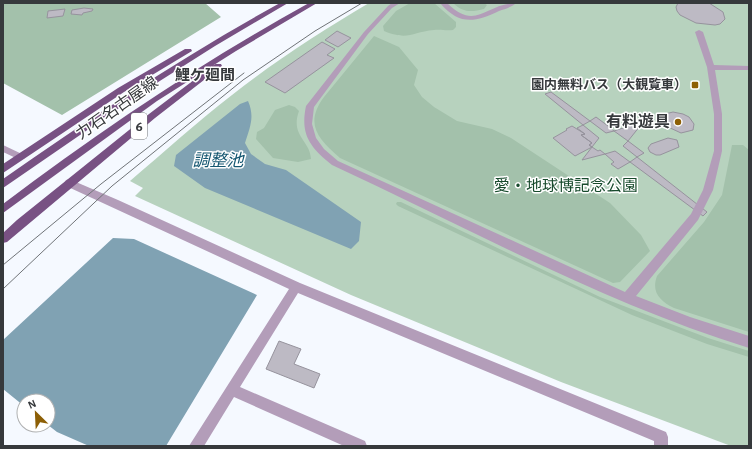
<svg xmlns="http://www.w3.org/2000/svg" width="752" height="449" font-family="'Alegreya Sans','Noto Sans JP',sans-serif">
	<rect width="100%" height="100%" fill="#f5f9ff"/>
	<path fill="#b7d2be" d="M369,3H749V446H731L561,382L351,295L135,196L143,188L130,181C164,152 197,122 232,95C275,61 322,31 369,3Z"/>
	<path fill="#a3c1ab" d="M3,3H205L221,17L62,115L3,83Z
		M410,3H434L456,22V27L453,30C446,31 440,29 434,30C412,32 408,41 384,31L383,26L396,11Z
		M453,3H484L487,5L484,9C472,12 463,13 453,3Z
		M374,36L399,47L418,70L414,85L422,97L434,107L457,121L492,129L511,138L610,203L641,235L650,251L620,282L613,283L340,158C318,139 304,124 324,97Z
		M289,105L295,107L299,111C290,136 310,140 311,159L298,162L273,158L256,139L257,132L264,128L275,110Z
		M732,145H743L749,150V332L674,308C660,301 651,292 657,276L704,222L722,195Z
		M397,202H401L600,297L708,338L749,351V357L707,344L632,315L398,206L396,204Z"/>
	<path fill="#80a2b3" d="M248,101C255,117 250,127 245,143L251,154L265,164L286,170L361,222L359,241L351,249L205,188L174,166L176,155L240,104Z
		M113,238L134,239L257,295L166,446H89L57,432L48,425V401H24V406L3,389V340Z"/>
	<path fill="#bdbac4" stroke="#96939d" d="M678,3H709L723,12L725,19L720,24L715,25L696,23L680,15L677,11L676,7Z
		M84,8L93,9L92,11L83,13L82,15L71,14L72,10Z
		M65,9L63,16L47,18L48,11Z
		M337,31L351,38L338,47L325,40Z
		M322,42L335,49L327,55L334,58L285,93L265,82Z
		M551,92L590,121L583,125L545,94Z
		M673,112L683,114L689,117L694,124L693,130L681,133L666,126L662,119L663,116L665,114Z
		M596,117L608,126L614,131L606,133L590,121Z
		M644,121L628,141L614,131Z
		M583,125L599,138L592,147L589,145L592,143L581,135L585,134L577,128Z
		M572,126L585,134L581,135L592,143L589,145L592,147L575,156L553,138L567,130L566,129Z
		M668,138L677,140L679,147L660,155H656L650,152L648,148L651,144Z
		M628,141L644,153L637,157L623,146Z
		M592,147L598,151L600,150L605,154L582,160Z
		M615,151L630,162L618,169L611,164L614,162L605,154Z
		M637,157L707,212L703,216L630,162Z
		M279,341L301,349L294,364L320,374L314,388L266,369Z"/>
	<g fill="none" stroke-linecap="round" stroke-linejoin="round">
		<path fill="#b39db9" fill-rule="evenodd" d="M392,3H400L392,8L368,34L314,107L312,124L316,138L324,149L338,161L625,292L691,214L703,190L714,151V114L707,67L695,32L699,30L703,32L714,65L749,66V70H715L722,114V151L713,190L698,220L636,296L690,317L749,336V348C604,303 470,229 332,165C310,147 300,135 306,106L364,32L388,6Z
			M440,3H447C476,32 486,3 516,3C512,7 505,9 499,11C474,23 459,25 440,3Z"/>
		<path fill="#b39db9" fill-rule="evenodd" d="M69,179L118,200L300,283L666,432L668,437V446H654V441L298,293L240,387L365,441L367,446H344L234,397L204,446H189L289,289L66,186L64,183L66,180Z"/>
		<path fill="#b39db9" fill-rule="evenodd" d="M3,145L24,155L25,157L24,159H18L3,152Z"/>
		<path fill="#785183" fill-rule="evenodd" d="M280,3H288L215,46L144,91L3,188V179C93,116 184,56 280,3Z
			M309,3H317L236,51L157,101L3,213V204C101,130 202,62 309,3Z
			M185,49H191L192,51L124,92L3,173V164L118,88Z
			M215,64H221L222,66L155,118L7,242L3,243V233L17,220L149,114Z"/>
		<path stroke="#707478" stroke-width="1" d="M3,265L101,184L244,73
			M3,289L112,186L243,80L315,31L362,3"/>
	</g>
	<g fill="#8d5f06" stroke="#fff" stroke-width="1.5">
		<rect x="691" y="81" width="8" height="8" rx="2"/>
		<circle cx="678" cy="122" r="4"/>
	</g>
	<g text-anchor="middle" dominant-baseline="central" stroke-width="3" stroke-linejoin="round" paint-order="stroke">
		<g font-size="13" font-weight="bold" fill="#36393c" stroke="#fff" text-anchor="end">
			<text x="687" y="85">園内無料バス（大観覧車）</text>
		</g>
		<g font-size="15" font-weight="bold" fill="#36393c" stroke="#fff">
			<text x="205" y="75">鯉ケ廻間</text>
		</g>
		<rect fill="#fff" stroke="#727476" stroke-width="1" x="131" y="113" width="16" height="26" rx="3"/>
		<g font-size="15" font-weight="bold" fill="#36393c">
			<text x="139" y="126">6</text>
		</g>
		<g font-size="16" fill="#36393c" stroke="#fff">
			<text transform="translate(117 108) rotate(-35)">力石名古屋線</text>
		</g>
		<g font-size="16" font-weight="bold" fill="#36393c" stroke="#fff" text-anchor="end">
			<text x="670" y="122">有料遊具</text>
		</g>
		<g font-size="16" fill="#174a2c" stroke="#fff">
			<text x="566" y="186">愛・地球博記念公園</text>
		</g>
		<g font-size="17" font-style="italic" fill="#145670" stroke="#fff">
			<text x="218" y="160">調整池</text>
		</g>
	</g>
	<rect width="752" height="449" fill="none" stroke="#36393c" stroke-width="8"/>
	<g transform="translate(36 413) rotate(336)"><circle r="19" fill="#ffffff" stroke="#afb0b1"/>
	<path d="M0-3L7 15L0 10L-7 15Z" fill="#8d5f06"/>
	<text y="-6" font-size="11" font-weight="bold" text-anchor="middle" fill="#36393c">N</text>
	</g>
</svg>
